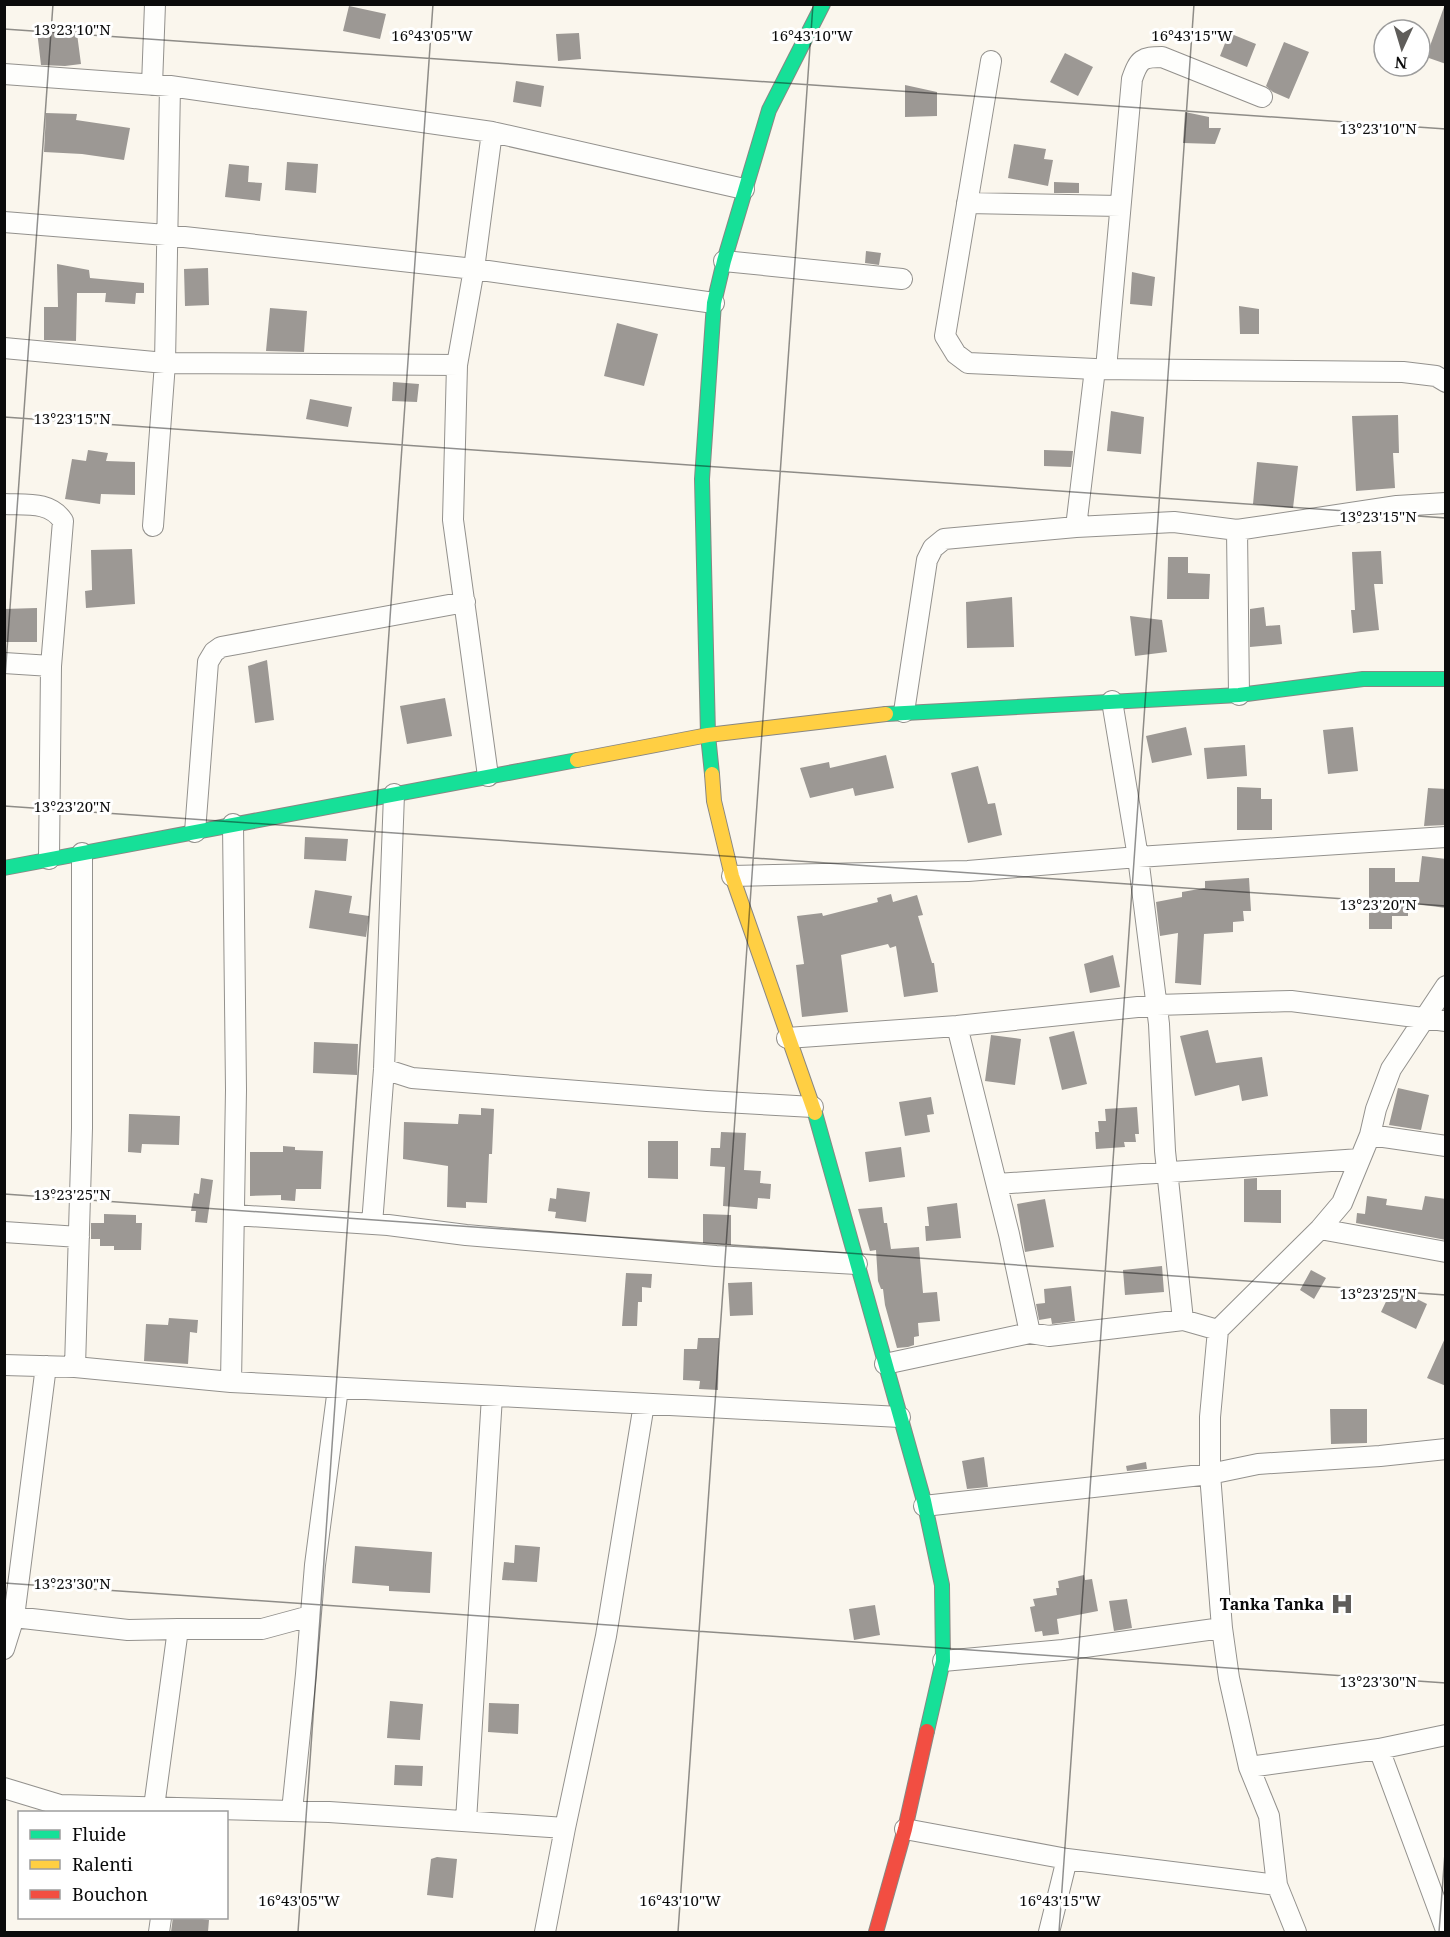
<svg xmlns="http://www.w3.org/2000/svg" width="1450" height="1937" font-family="'Noto Serif',serif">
	<rect width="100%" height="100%" fill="#faf6ed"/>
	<path fill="#9c9894" d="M349,6L386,14L380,39L343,31Z
		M1444,7H1446V64L1426,57Z
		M76,26L81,64L65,66L41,65L37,31Z
		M579,33L581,59L558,61L556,34Z
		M1229,33L1256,44L1247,67L1220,56Z
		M1284,42L1309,52L1289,99L1273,92L1266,86Z
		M1065,53L1093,67L1078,96L1050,82Z
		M516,81L544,86L541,107L513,102Z
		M905,85L937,92V116L905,117Z
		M1185,112L1209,117V128H1221L1215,144L1183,143Z
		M46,113L77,114L76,120L130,128L124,160L82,154L44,152Z
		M1014,144L1046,149L1044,159L1053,160L1048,186L1008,178Z
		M287,162L318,164L316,193L285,190Z
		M229,164L249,166L248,182L262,183L260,201L225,197Z
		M1054,182L1079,183V193H1054Z
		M866,251L881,253L879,265L865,263Z
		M57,264L89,270L90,278L144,283V293H136L135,304L105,302L106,293H77L76,341L44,340V307H58Z
		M208,268L209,305L185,306L184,269Z
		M1132,272L1155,277L1152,306L1130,304Z
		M1239,306L1259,309V334H1240Z
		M270,308L307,311L304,352L266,351Z
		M617,323L658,334L644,386L604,376Z
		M393,382L419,384L417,402L392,401Z
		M310,399L352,407L348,427L306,419Z
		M1111,411L1144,417L1141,454L1107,451Z
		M1398,415L1399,453H1393L1395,488L1356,491L1352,416Z
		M88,450L108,453L106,461L135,462V495L101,494L100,504L65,499L72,459L86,461Z
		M1044,450L1073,451L1071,467L1044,466Z
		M1257,462L1298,466L1293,508L1253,504Z
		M132,549L135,604L86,608L85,591L92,590L91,550Z
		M1381,551L1383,584H1374L1379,630L1353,633L1351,610H1355L1352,552Z
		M1168,557H1188V573L1210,574L1209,599H1167Z
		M1012,597L1014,647L967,648L966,602Z
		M1264,607L1266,626L1280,625L1282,644L1250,647V609Z
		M37,608V642H4V609Z
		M1130,616L1162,620L1167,652L1135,656Z
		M267,660L274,720L255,723L248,666Z
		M445,698L452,736L407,744L400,706Z
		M1186,727L1192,755L1152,763L1146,736Z
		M1353,727L1358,771L1328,774L1323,730Z
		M1245,745L1247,776L1207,779L1204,748Z
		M886,755L894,788L855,796L853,788L810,798L800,768L829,762L830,768Z
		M978,766L988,804L995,803L1002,835L968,843L951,773Z
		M1237,787L1261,788V799H1272V830H1237Z
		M1428,788L1446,789V825L1424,826Z
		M305,837L348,839L346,861L304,859Z
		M1422,856L1446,859V908L1408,903V916H1392V929H1369V868H1395V882H1419Z
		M1249,878L1251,911H1243L1244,921L1233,922V932L1204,934L1201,985L1175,983L1178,933L1160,936L1156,902L1182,897V892L1205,888V881Z
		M315,890L352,896L349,913L369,916L366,937L309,928Z
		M891,894L893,902L917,895L923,915L918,916L932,963H934L938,992L904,997L896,946L890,948L888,944L841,955L848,1012L802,1017L796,965L804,964L797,916L822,913L823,916L878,902L877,898Z
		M1113,955L1120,987L1090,993L1084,964Z
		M1208,1030L1216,1063L1262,1057L1268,1096L1242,1101L1239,1085L1195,1096L1180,1036Z
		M1074,1031L1087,1084L1062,1090L1049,1037Z
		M991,1035L1021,1039L1015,1085L985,1081Z
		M314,1042L358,1044L357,1075L313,1073Z
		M1398,1088L1429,1095L1421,1130L1389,1125Z
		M931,1097L934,1114L927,1115L930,1132L905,1136L899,1102Z
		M1137,1107L1139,1134H1135L1136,1142H1124L1125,1147L1096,1149L1095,1132H1099L1098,1121H1106L1105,1109Z
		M481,1108L494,1109L492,1154H489L487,1203L466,1202V1208L447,1207L448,1166L403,1159L404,1122L458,1124L459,1114L481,1115Z
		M129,1114L180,1116L179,1145L142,1144L141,1153L128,1152Z
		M721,1132L746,1133L744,1170L761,1171L760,1183L771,1184L770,1199L758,1198L757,1209L723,1206L725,1167L710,1166L711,1148H720Z
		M648,1141H678V1179L648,1178Z
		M283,1146L295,1147V1150L323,1151L321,1189H296L295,1201L281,1200V1195L250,1196V1152H283Z
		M901,1147L905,1177L869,1182L865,1152Z
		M201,1178L213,1180L207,1223L195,1222L196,1211H191L194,1193L199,1194Z
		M1257,1178V1190H1281V1223L1244,1222V1179Z
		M557,1188L590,1192L586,1222L555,1218L556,1212L548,1211L550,1198L556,1199Z
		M1367,1196L1387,1199L1386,1205L1422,1210L1425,1196L1446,1199V1240L1356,1223L1357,1213L1365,1214Z
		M1045,1199L1054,1247L1025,1252L1017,1204Z
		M957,1203L961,1238L926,1241L925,1226H929L927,1207Z
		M882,1207L884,1223H887L891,1249L919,1247L923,1293L937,1292L940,1321L918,1323L919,1336L914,1337V1345L908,1347L897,1348L885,1305L883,1289H881L878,1281L876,1250L870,1251L858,1209Z
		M104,1214L136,1215V1223H142L141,1250H114V1246H100V1239H91V1223H104Z
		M703,1214L731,1215V1245L703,1243Z
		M1162,1266L1164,1292L1125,1295L1123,1270Z
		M1311,1270L1326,1278L1314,1299L1300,1290Z
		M626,1273L652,1274L651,1288L642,1287V1302H638L637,1326H622Z
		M752,1282L753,1315L730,1316L728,1283Z
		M1071,1286L1075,1321L1052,1324L1051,1318L1039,1320L1036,1304L1045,1303L1044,1289Z
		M1393,1287L1427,1304L1416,1329L1381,1312Z
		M169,1318L198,1320L197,1333L190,1332L188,1364L144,1361L146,1324L168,1325Z
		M1446,1336V1386L1427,1378Z
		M698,1338H719L718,1390L699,1389L700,1381L683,1380L684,1349H697Z
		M1330,1409H1367V1443L1331,1444Z
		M984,1457L988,1487L967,1489L962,1461Z
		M1146,1462L1147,1469L1127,1471L1126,1466Z
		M515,1545L540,1547L537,1582L502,1580L504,1562L514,1563Z
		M355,1546L432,1552L430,1593L389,1591V1586L352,1583Z
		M1084,1575L1085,1580L1092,1579L1098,1611L1057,1619L1059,1634L1043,1636L1042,1631L1035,1632L1030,1607L1035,1606L1033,1599L1057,1595L1056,1588H1059L1058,1581Z
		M1127,1599L1132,1628L1114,1631L1109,1601Z
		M875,1605L880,1635L854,1640L849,1609Z
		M390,1701L423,1704L420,1740L387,1738Z
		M489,1703L519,1704L518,1734L488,1732Z
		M395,1765L423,1766L422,1786L394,1785Z
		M437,1857L457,1859L453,1898L427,1895L431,1859Z
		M173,1917H202V1919L209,1920L208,1932H171Z"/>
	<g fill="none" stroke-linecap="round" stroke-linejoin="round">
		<g stroke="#93918d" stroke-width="22">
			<path id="street" d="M991,61L945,336L956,354L968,363L1095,369L1403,372L1436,376L1446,382
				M4,74L170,86L492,132L744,189
				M152,85L155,4
				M967,203L1120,206
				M4,222L166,235L474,269L714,303
				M724,261L902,279
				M4,348L165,363L457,365
				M1106,369L1132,79C1139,59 1142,57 1162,57L1262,97
				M4,504C26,505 50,501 63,521L51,666L49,859
				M153,526L165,363L170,86
				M1076,527L1095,369
				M1237,530L1239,695
				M4,663L51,666
				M1112,701L1138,857L1159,1024L1165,1151L1183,1320
				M904,712L927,560L933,548L944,539L1076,527L1174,522L1237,530L1397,506L1446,503
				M488,776L453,520L457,365L474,269L492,132
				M195,832L208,662L214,652L221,647L465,602
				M732,876L968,871L1138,857L1446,837
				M957,1026L1009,1234L1030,1333
				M787,1038L957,1026L1157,1005L1291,1001L1446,1021
				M384,1069L412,1078L707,1101L813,1107
				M1370,1135L1446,1146
				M997,1184L1360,1159
				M234,1215L388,1225L466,1235L716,1256L857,1264
				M372,1224L384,1069L394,794
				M1320,1229L1446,1252
				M4,1232L79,1237
				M885,1364L1030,1333L1049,1336L1183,1320L1218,1330
				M4,1365L75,1367L231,1382L900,1417
				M75,1367L82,1128V853
				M231,1382L236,1090L233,824
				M924,1506L1210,1474L1258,1464L1380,1456L1446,1449
				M14,1617L128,1630L178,1629H262L310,1616
				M1222,1628L1229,1678L1249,1767L1269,1816L1277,1885L1296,1932
				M4,1649L14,1617L46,1366
				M943,1661L1063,1650L1222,1628L1210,1474V1417L1218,1330L1320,1229L1342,1203L1370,1135L1376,1109L1391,1069L1446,986
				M1379,1749L1446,1930
				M1249,1767L1379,1749L1446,1735
				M4,1788L60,1805L329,1812L565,1828
				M154,1807L178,1629
				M292,1811L306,1674L315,1565L338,1388
				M466,1821L492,1396
				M905,1829L1067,1859L1277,1885
				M159,1932L161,1918
				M545,1932L565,1828L606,1636L644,1404
				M1049,1932L1067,1859"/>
		</g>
		<g stroke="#898783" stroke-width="16">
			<path id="fast" d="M886,714L1239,695L1363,679H1446
				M712,774L708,735L702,479L714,303L724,261L769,110L823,4
				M4,868L577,760
				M815,1113L924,1501L942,1585L943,1661L927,1731"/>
		</g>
		<g stroke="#898783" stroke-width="16">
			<path id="slow" d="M577,760L708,735L886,714
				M712,774L714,801L732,876L815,1113"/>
		</g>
		<g stroke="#898783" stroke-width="16">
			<path id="jam" d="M876,1932L905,1829L927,1731"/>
		</g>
		<use href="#street" stroke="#fefefc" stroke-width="20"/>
		<use href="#fast" stroke="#16e098" stroke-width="14"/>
		<use href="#slow" stroke="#ffcf43" stroke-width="14"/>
		<use href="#jam" stroke="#f24e42" stroke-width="14"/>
	</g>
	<path fill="none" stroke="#0b0b0b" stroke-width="1.5" stroke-opacity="0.45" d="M4,29L1446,129M4,417L1446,518M4,692L53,4M4,806L1446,906M4,1194L1446,1295M4,1583L1446,1683M298,1932L433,4M678,1932L813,4M1059,1932L1194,4M1439,1932L1446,1840"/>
	<defs>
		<g id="hospital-bare" transform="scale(1.8)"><path d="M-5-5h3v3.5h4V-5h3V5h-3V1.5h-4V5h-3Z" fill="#5f5d5a" stroke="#fff" stroke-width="2.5" paint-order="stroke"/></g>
	</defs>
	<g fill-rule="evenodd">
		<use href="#hospital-bare" x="1342" y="1604"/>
	</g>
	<g text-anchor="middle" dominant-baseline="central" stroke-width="6" stroke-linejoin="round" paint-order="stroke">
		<g font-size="16" font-weight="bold" fill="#0b0b0b" stroke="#fff" text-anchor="end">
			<text x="1324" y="1604">Tanka Tanka</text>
		</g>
	</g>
	<g font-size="15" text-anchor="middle" fill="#0b0b0b" stroke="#fff" stroke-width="6" stroke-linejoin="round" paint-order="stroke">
		<text x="72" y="35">13°23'10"N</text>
		<text x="432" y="41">16°43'05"W</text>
		<text x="812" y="41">16°43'10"W</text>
		<text x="1192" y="41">16°43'15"W</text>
		<text x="1378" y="134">13°23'10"N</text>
		<text x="72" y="424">13°23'15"N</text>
		<text x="1378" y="522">13°23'15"N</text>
		<text x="72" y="812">13°23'20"N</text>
		<text x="1378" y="910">13°23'20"N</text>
		<text x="72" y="1200">13°23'25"N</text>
		<text x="1378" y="1299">13°23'25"N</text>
		<text x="72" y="1589">13°23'30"N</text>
		<text x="1378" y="1687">13°23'30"N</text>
		<text x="299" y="1906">16°43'05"W</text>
		<text x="680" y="1906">16°43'10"W</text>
		<text x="1060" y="1906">16°43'15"W</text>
	</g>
	<rect width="1450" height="1937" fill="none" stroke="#0b0b0b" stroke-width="12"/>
	<rect x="18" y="1811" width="210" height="108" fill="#ffffff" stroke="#9d9d9d" stroke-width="1.5"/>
	<rect x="30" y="1830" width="30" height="9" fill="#16e098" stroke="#9d9d9d" stroke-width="1.5"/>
	<text x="72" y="1841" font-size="18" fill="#0b0b0b">Fluide</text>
	<rect x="30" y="1860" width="30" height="9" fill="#ffcf43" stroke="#9d9d9d" stroke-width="1.5"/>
	<text x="72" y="1871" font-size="18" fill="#0b0b0b">Ralenti</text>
	<rect x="30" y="1890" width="30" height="9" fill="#f24e42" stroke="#9d9d9d" stroke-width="1.5"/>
	<text x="72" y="1901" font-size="18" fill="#0b0b0b">Bouchon</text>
	<g transform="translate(1402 48) rotate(184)"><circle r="28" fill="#ffffff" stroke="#9d9d9d" stroke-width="1.5"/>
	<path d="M0-4.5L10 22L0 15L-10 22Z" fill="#5f5d5a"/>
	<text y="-9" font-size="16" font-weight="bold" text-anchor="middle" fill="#0b0b0b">N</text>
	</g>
</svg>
